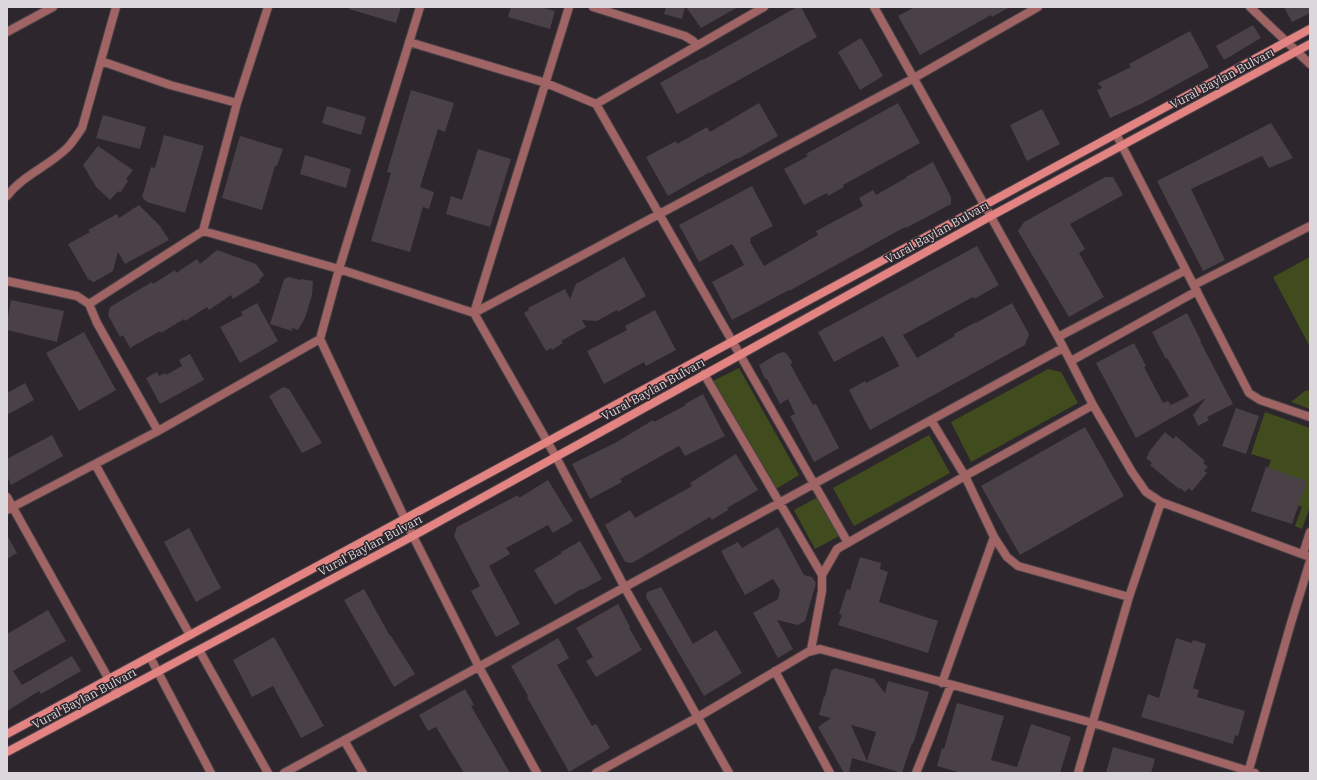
<svg xmlns="http://www.w3.org/2000/svg" width="1317" height="780" font-family="'IBM Plex Serif',serif">
	<rect width="100%" height="100%" fill="#2d262c"/>
	<path fill="#404c1d" d="M1310,257V347L1273,277Z
		M739,368L799,475L776,489L713,381Z
		M1048,369L1061,372L1078,403L971,462L951,422Z
		M1310,390V409L1291,402L1305,391Z
		M1265,412L1310,428V507L1302,529L1295,526L1302,507L1298,505L1306,481L1268,468L1271,460L1251,454Z
		M929,435L950,473L854,526L833,488Z
		M820,496L841,535L815,549L794,510Z"/>
	<path fill="#4a4146" fill-rule="evenodd" d="M350,7H401L396,23L349,9Z
		M511,7H540L555,11L550,29L508,17Z
		M666,7H685L682,19L664,14Z
		M686,7H738L701,28Z
		M797,7H801L817,37L677,114L660,83L703,59V60Z
		M915,7H1010L992,17L991,15L920,55L898,16Z
		M1284,7H1310V13L1292,22Z
		M1253,25L1261,38L1224,60L1216,46Z
		M1190,31L1209,67L1143,103L1110,118L1097,90L1102,88L1098,83L1131,67L1129,64Z
		M861,38L883,76L860,90L838,52Z
		M411,90L454,103L445,132L438,129L420,187L434,192L429,209L423,207L410,252L371,241L391,173L387,172Z
		M759,103L778,136L738,159L737,158L710,173V172L668,196L646,157L676,141L677,144L707,127L710,132Z
		M898,103L920,143L843,185L844,187L828,196L827,193L804,205L784,169L808,156L806,154Z
		M327,106L366,117L361,135L322,123Z
		M1042,109L1060,144L1027,161L1010,125Z
		M103,115L146,127L140,149L96,138Z
		M1271,123L1293,158L1269,168L1262,156L1191,189L1225,260L1203,271L1157,181Z
		M164,135L204,146L185,213L147,202L142,197L151,167L155,168Z
		M240,136L283,149L277,166H275L262,210L222,198Z
		M98,146L133,170L126,179L128,181L120,193L118,191L110,200L96,187L83,165Z
		M478,149L511,159L490,227L446,214L451,196L462,200Z
		M305,155L351,169L346,188L300,174Z
		M933,162L951,197V204L906,228L905,227L789,291V290L732,320L712,282L744,265L736,250L732,244L699,262L679,225L752,186L773,226L750,238L751,241L750,242L764,266L818,235L816,231L863,206L859,198L873,190L876,195L906,178V177Z
		M1105,177H1113L1123,195L1070,224L1085,249L1079,253L1104,297L1069,317L1018,231L1024,222Z
		M139,205L160,226L169,240L125,264L118,252L113,271L94,282L88,279L68,244L90,232L88,230L117,214L119,218Z
		M977,246L999,285L974,299L973,297L903,335L917,358L955,336L954,334L976,322V323L1012,303L1029,334L1025,345L870,430L849,390L865,381L866,383L899,366L898,363L883,336L834,362L818,332Z
		M217,250L256,264L264,275L259,280L260,282L233,299L231,295L209,310L207,307L185,321L184,319L161,333L160,331L130,348L123,335L120,337L108,315L110,307L152,282L153,284L175,270L176,273L197,259L200,264Z
		M624,257L646,296L618,312L617,310L597,321L582,320L586,327L561,341L563,343L552,350L551,348L546,351L524,313L529,310L528,308L565,289L570,299L576,284Z
		M289,277L300,280L301,279L313,281L312,295L305,318L298,330L292,328V331L270,324L284,279Z
		M11,300L64,311L57,342L7,330V321Z
		M257,303L278,341L240,363L220,327L243,315L241,312Z
		M655,310L676,350L646,366L644,362L604,384L587,351L627,330L625,326Z
		M1187,313L1201,341H1200L1233,404L1207,417L1209,420L1198,426L1193,415L1206,398L1136,438L1096,363L1134,343L1146,366L1144,367L1163,403L1168,401L1171,405L1189,396L1167,358L1166,359L1152,332Z
		M84,332L116,390L79,411L46,353Z
		M783,352L786,353L793,363L790,364L813,405L816,404L839,448L814,462L790,416L795,414L788,399L780,404L767,379H765L759,365L777,354Z
		M190,354L204,380L160,404L146,378L157,372L159,376L165,373L166,375L182,366L179,360Z
		M25,383L34,400L7,415V393Z
		M283,387L289,389L322,443L302,453L269,396Z
		M703,394L725,436L685,456L679,446L620,479L622,482L590,499L572,464L615,443L653,420L654,422L686,405L685,404Z
		M1236,408L1259,416L1246,454L1222,446Z
		M1085,427L1124,496L1020,555L981,486Z
		M1165,432L1173,439L1176,436L1205,461L1203,463L1208,467L1204,471L1207,473L1192,491L1189,488L1185,492L1180,488L1179,489L1150,465L1152,463L1146,458L1149,454L1148,453Z
		M52,435L63,456L11,485L7,476V459Z
		M736,454L758,490L727,508L728,510L712,520L710,517L632,563L625,562L605,525L630,510L635,518L692,486L690,483Z
		M1266,467L1307,481L1292,524L1251,511Z
		M548,480L573,521L553,533L548,525L506,548L510,554L489,566L520,624L496,637L471,591L480,586L454,536L457,527L518,495L519,498Z
		M778,527L804,575L812,577L816,583L805,621L798,625L777,620L793,649L778,658L753,613L778,599L780,590L773,579L745,595L721,551L738,542L742,548Z
		M189,528L221,588L196,602L164,542Z
		M7,535L17,553L7,559Z
		M580,541L602,579L582,590L581,589L555,605L534,570L562,553L561,552Z
		M860,557L881,563L880,569L888,572L879,602L938,621L928,653L838,625L842,615L839,614L847,589L850,590Z
		M661,587L693,644L716,630L742,673L704,696L646,597L647,592Z
		M364,589L390,636H391L415,674L394,687L344,600Z
		M618,604L630,627L629,628L642,650L596,677L586,661L593,657L576,628Z
		M48,610L66,641L13,671L22,685L72,656L81,671L41,694L39,691L7,711V634Z
		M274,637L324,726L301,738L273,686L252,697L233,660Z
		M558,638L569,658L557,665L592,726L596,724L610,748L569,772L527,697L528,696L511,666Z
		M1176,638L1192,643L1193,640L1206,644L1193,688L1199,690L1197,697L1245,711L1238,736L1235,735L1233,744L1141,717L1148,694L1159,698Z
		M835,668L874,679L885,693L888,681L929,692L913,744L912,743L902,773L852,758L849,773H844L818,727L831,718L819,715L824,696L825,697L831,671ZM851,725L876,732L867,761Z
		M465,689L474,705L471,706L510,773H464L436,727L428,731L419,715Z
		M957,703L1004,716L991,760L1017,767L1031,724L1071,737L1060,773H961L937,766L942,748L944,749Z
		M1113,747L1155,759L1151,773H1106Z"/>
	<g fill="none" stroke-linecap="round" stroke-linejoin="round">
		<g stroke="#494248" stroke-width="10">
			<path id="minor" d="M593,7L685,36L693,41L697,45
				M874,7L1058,337L1093,405L1132,472L1146,492L1161,502L1310,557
				M1250,7L1310,64
				M7,32L53,7
				M409,42L546,83L596,104L764,7
				M101,61L170,85L237,103
				M596,104L848,543
				M1116,134L1249,393L1260,400L1310,417
				M7,196C23,175 49,166 67,148C73,142 77,135 82,128L116,7
				M203,231L237,103L268,7
				M7,281L77,296L89,304
				M1194,285L1310,226
				M474,313L914,78L1038,7
				M474,313L569,7
				M1058,337L1186,270
				M320,339L413,536L479,667L537,773
				M1071,361L1197,291
				M704,374L822,575V591L811,650
				M931,420L965,476L994,537L1007,557L1018,566L1129,597
				M158,431L97,323L89,304L203,231L339,269L474,313L556,457L625,588L729,773
				M95,464L190,635
				M7,497L117,694
				M7,510L158,431L320,339L339,269L420,7
				M1303,554L1310,532
				M822,575L837,549L965,476L1093,405
				M199,650L268,773
				M150,657L211,773
				M775,671L830,773
				M942,683L994,537
				M344,740L363,773
				M284,773L1063,348
				M596,773L698,717L808,652L820,649L1093,723L1255,773
				M916,773L951,685
				M1078,773L1129,597L1161,502
				M1248,773L1291,623L1310,561"/>
		</g>
		<g stroke="#494248" stroke-width="10">
			<path id="secondary" d="M7,734L1310,29
				M7,752L413,536L991,216L1310,44"/>
		</g>
		<use href="#minor" stroke="#9f6463" stroke-width="8"/>
		<use href="#secondary" stroke="#e38483" stroke-width="8"/>
	</g>
	<g text-anchor="middle" dominant-baseline="central" stroke-width="3" stroke-linejoin="round" paint-order="stroke">
		<g font-size="12" fill="#dcd7dc" stroke="#2d262c">
			<text transform="translate(1222 78) rotate(-28)">Vural Baylan Bulvarı</text>
			<text transform="translate(937 232) rotate(-29)">Vural Baylan Bulvarı</text>
			<text transform="translate(653 389) rotate(-29)">Vural Baylan Bulvarı</text>
			<text transform="translate(370 545) rotate(-28)">Vural Baylan Bulvarı</text>
			<text transform="translate(84 698) rotate(-28)">Vural Baylan Bulvarı</text>
		</g>
	</g>
	<rect width="1317" height="780" fill="none" stroke="#dcd7dc" stroke-width="16"/>
</svg>
